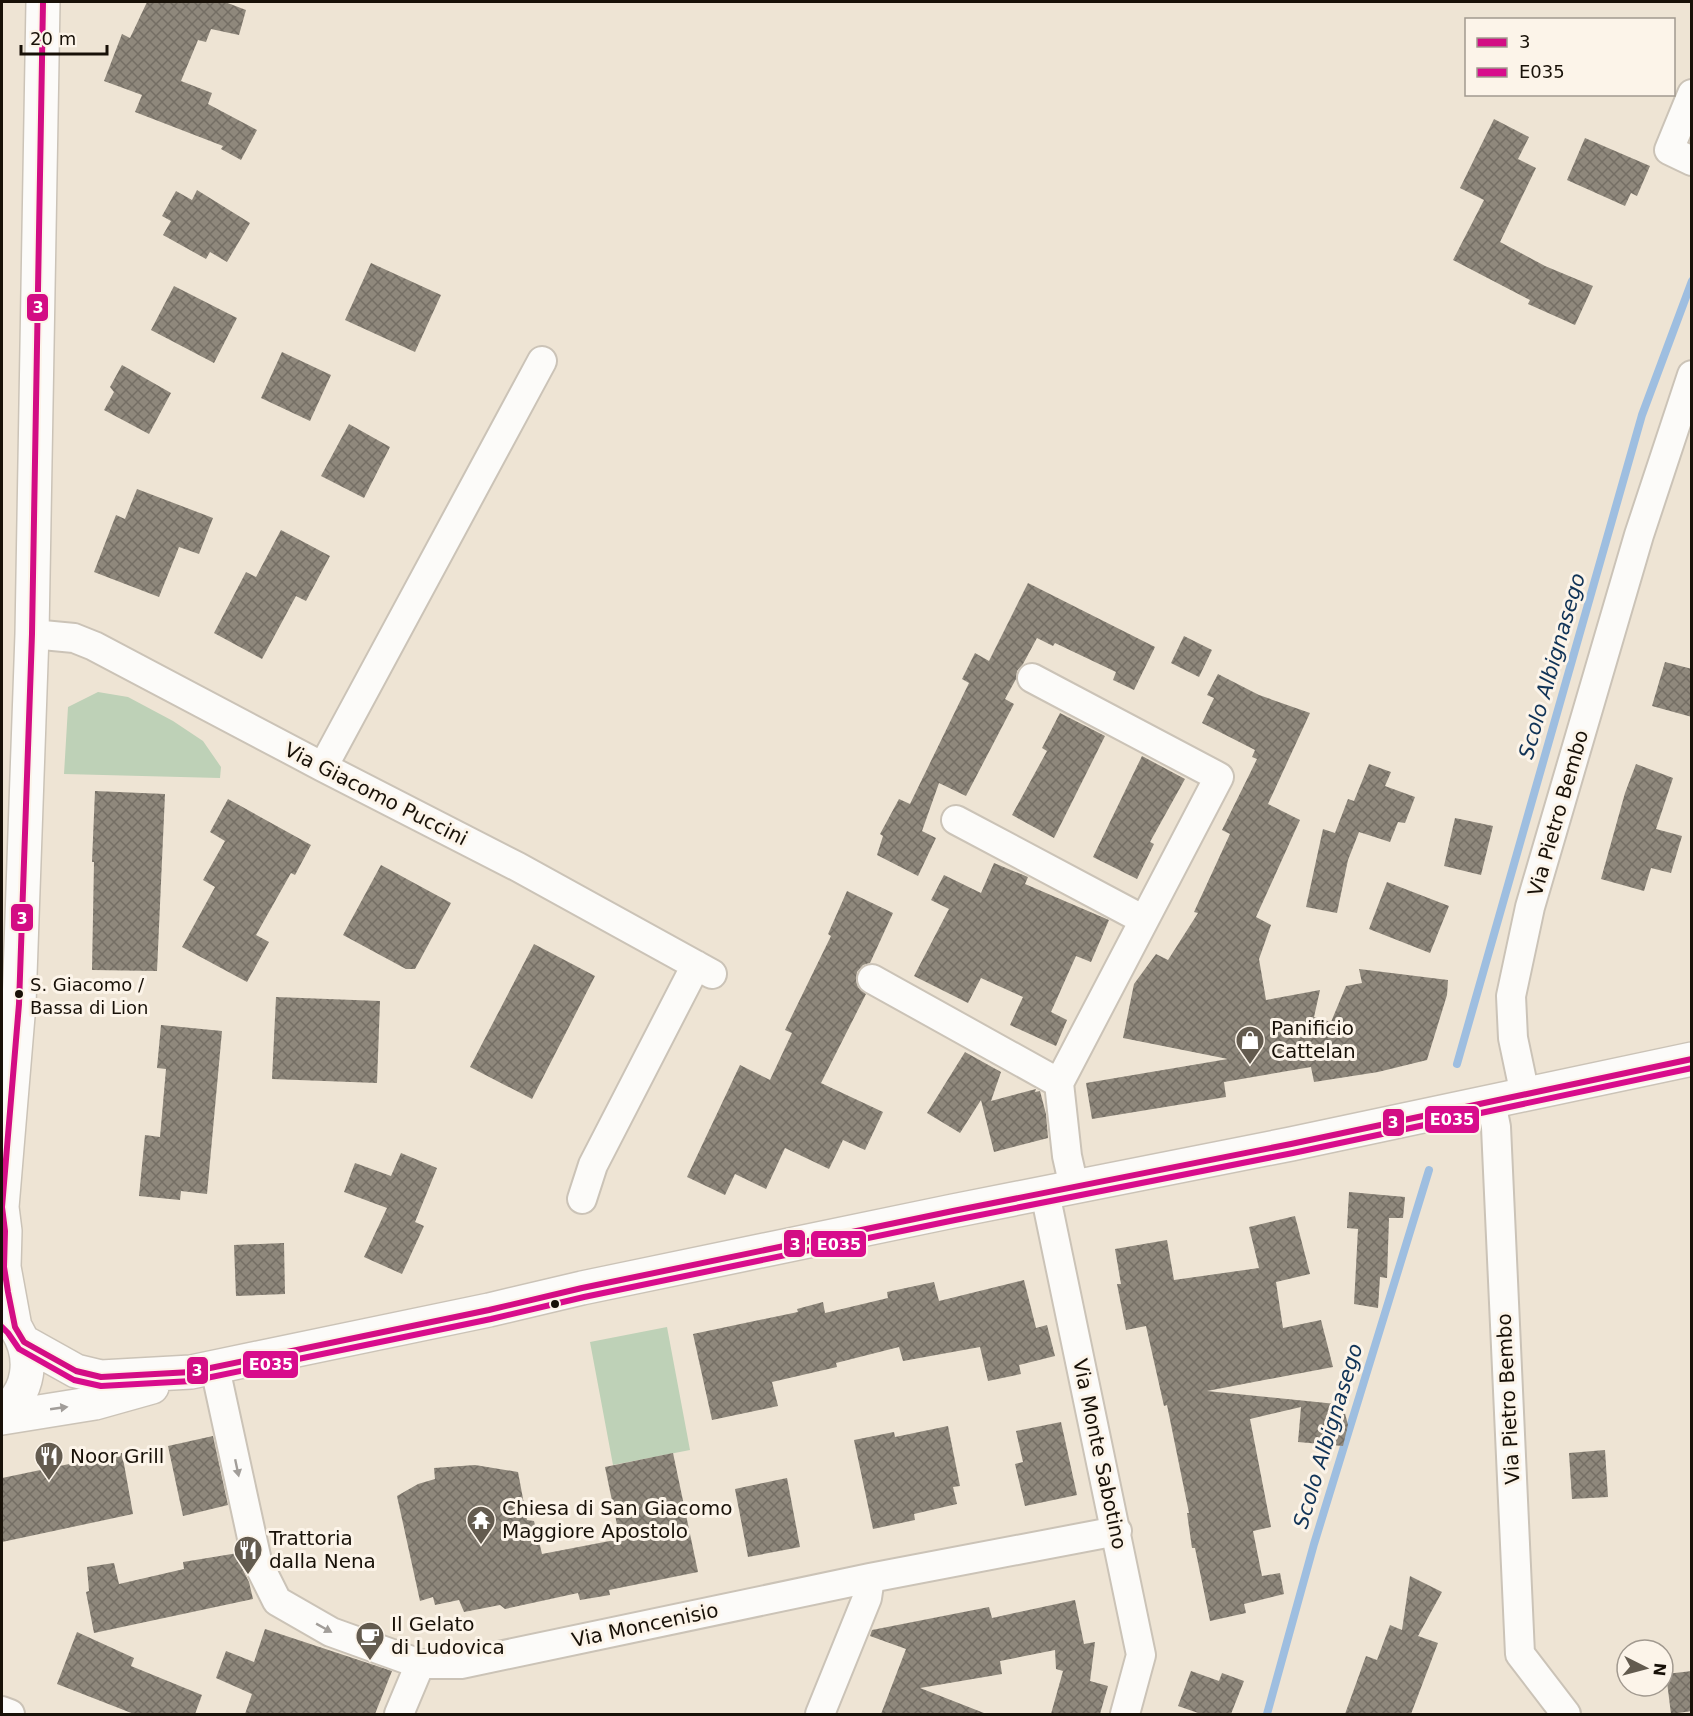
<svg xmlns="http://www.w3.org/2000/svg" width="1693" height="1716" font-family="'DejaVu Sans',sans-serif">
	<defs>
		<pattern id="building-cross-hatch" width="8" height="8" patternUnits="userSpaceOnUse" patternTransform="scale(1.5)"><rect width="8" height="8" fill="#8f887c"/><path d="M0 0l8 8M0 8l8-8" fill="none" stroke="#746e64"/></pattern>
	</defs>
	<rect width="100%" height="100%" fill="#eee4d4"/>
	<path fill="#bed1b7" d="M98,692L128,697L173,721L203,741L221,767L220,778L64,774L68,707Z
		M667,1327L690,1450L613,1465L590,1342Z"/>
	<g fill="none" stroke-linecap="round" stroke-linejoin="round">
		<path stroke="#9ebee0" stroke-width="8" d="M1457,1064L1642,415L1692,281
			M1267,1714L1314,1544L1429,1170"/>
	</g>
	<path fill="url(#building-cross-hatch)" d="M147,2H225L246,10L239,35L211,29L206,42L198,40L181,81L212,93L208,104L257,130L241,160L221,149L223,146L135,112L142,95L104,81L122,34L130,38Z
		M1494,119L1529,137L1518,159L1536,168L1500,242L1545,266L1593,286L1575,325L1528,304L1530,300L1453,260L1484,200L1460,188Z
		M1585,138L1650,166L1637,196L1631,193L1625,206L1567,180Z
		M197,190L250,223L227,262L210,252L206,259L163,235L171,221L162,216L176,191L192,200Z
		M371,263L441,295L415,352L345,320Z
		M174,286L237,318L214,363L151,330Z
		M282,352L331,375L310,421L261,398Z
		M122,365L171,393L149,434L104,410L114,392L110,387Z
		M349,424L390,447L364,498L321,476Z
		M137,489L213,518L199,554L179,547L159,597L94,572L116,515L125,519Z
		M281,530L330,556L306,601L296,596L262,659L214,633L246,572L256,577Z
		M1028,583L1155,647L1134,690L1113,680L1116,672L1055,643L1053,646L1037,638L1023,664L1017,671L1016,679L1005,699L1014,704L966,796L939,783L922,831L936,838L918,876L877,855L883,836L880,834L899,799L910,804L969,683L962,679L975,653L989,661Z
		M1184,636L1212,650L1199,677L1171,663Z
		M1665,662L1692,669V717L1652,706Z
		M1218,674L1259,695L1310,713L1268,804L1300,820L1256,917L1271,925L1259,959L1266,1000L1320,990L1314,1017L1331,1022L1346,986L1362,983L1359,969L1448,980L1447,995L1427,1060L1378,1072L1314,1082L1311,1067L1224,1082L1226,1097L1092,1119L1086,1083L1228,1059L1123,1038L1134,984L1156,954L1168,960L1198,913L1194,912L1230,834L1222,830L1257,759L1252,757L1255,750L1202,723L1214,698L1207,695Z
		M1060,713L1105,736L1054,838L1012,815L1047,751L1042,748Z
		M1142,756L1185,779L1150,842L1154,844L1137,879L1093,857Z
		M1369,764L1391,772L1385,786L1415,797L1405,823L1398,822L1390,842L1359,832L1348,860L1337,913L1306,907L1323,829L1335,833L1348,799L1354,801Z
		M1636,764L1673,778L1656,829L1682,836L1671,873L1651,868L1644,891L1601,879L1625,793Z
		M95,791L165,794L157,971L92,970L94,862H92Z
		M228,799L311,845L295,875L291,873L256,935L269,942L247,982L182,947L215,887L203,880L225,841L210,832Z
		M1455,818L1493,826L1481,875L1444,866Z
		M994,863L1028,877L1025,884L1109,920L1091,962L1076,956L1051,1012L1067,1020L1056,1046L1010,1025L1023,997L981,978L968,1003L914,976L949,909L931,900L944,875L981,893Z
		M381,865L451,903L415,969H406L343,935Z
		M1387,882L1449,906L1430,953L1369,929Z
		M847,891L893,913L870,963L863,965L857,972L856,980L858,987L866,994L821,1083L883,1112L865,1150L843,1140L829,1169L785,1148L766,1189L735,1174L725,1195L687,1177L740,1065L770,1080L792,1033L785,1030L831,936L828,934Z
		M534,944L595,976L532,1099L470,1067Z
		M276,997L380,1001L377,1083L272,1079Z
		M161,1025L222,1031L207,1194L181,1191L180,1200L139,1196L145,1135L160,1137L166,1069L157,1068Z
		M965,1052L1001,1072L991,1101L1036,1089L1035,1092L1040,1091L1046,1114L1048,1138L994,1152L981,1100L960,1133L927,1113Z
		M401,1153L437,1168L415,1222L424,1226L402,1274L364,1257L387,1208L344,1192L355,1163L391,1176Z
		M1349,1192L1405,1197L1403,1218H1389L1387,1278L1380,1277L1378,1308L1354,1304L1358,1229L1347,1228Z
		M1295,1216L1310,1274L1276,1282L1283,1328L1321,1320L1333,1367L1207,1391L1336,1404L1343,1406L1348,1425L1343,1446L1298,1442L1301,1407L1250,1419L1271,1527L1253,1531L1262,1576L1280,1573L1284,1594L1244,1604L1246,1613L1210,1621L1195,1548H1192L1187,1513H1189L1167,1405L1164,1406L1146,1326L1126,1330L1117,1284H1121L1115,1249L1167,1240L1174,1280L1259,1268L1249,1227Z
		M284,1243L285,1294L236,1296L234,1245Z
		M1024,1280L1036,1328L1047,1325L1055,1356L1019,1365L1021,1374L988,1381L980,1347L903,1361L899,1347L836,1363L837,1367L772,1382L778,1406L712,1420L693,1334L798,1312L797,1309L823,1302L825,1313L888,1298L887,1292L934,1282L939,1301Z
		M1061,1422L1077,1495L1025,1506L1015,1464L1023,1462L1016,1431Z
		M948,1426L960,1486L953,1487L957,1504L914,1514L915,1520L873,1529L854,1440L894,1432L895,1437Z
		M213,1436L228,1505L183,1516L168,1446Z
		M1605,1450L1608,1497L1572,1499L1569,1453Z
		M122,1453L133,1514L2,1542V1478Z
		M673,1453L698,1572L609,1590L610,1595L580,1600L578,1593L505,1609L500,1605L464,1612L459,1600L435,1605L433,1597L420,1601L397,1496L418,1484L435,1479L434,1468L475,1465L518,1472L527,1520L534,1521L542,1554L620,1539L605,1467Z
		M787,1478L800,1547L748,1557L735,1489Z
		M238,1553L242,1568L249,1582L253,1599L94,1633L86,1592L89,1591L87,1567L114,1563L119,1584L184,1569L183,1562Z
		M1410,1576L1442,1592L1418,1636L1438,1643L1411,1714H1345L1366,1656L1377,1660L1390,1625L1402,1630Z
		M1075,1600L1084,1644L1095,1642L1090,1681L1108,1686L1100,1714H1051L1063,1671L1056,1669L1055,1650L1000,1661L1002,1674L920,1688L984,1713V1714H881L906,1649L870,1636L872,1630L989,1607L992,1618Z
		M265,1629L392,1671L375,1714H245L252,1694L216,1678L226,1651L254,1662Z
		M77,1632L134,1658L131,1666L202,1695L195,1714H134L57,1684Z
		M1191,1671L1219,1681L1222,1673L1244,1681L1231,1714H1201L1178,1706Z
		M1692,1671V1711L1671,1714L1666,1674Z"/>
	<g fill="none" stroke-linecap="round" stroke-linejoin="round">
		<g stroke="#cbc3b7" stroke-width="32">
			<path id="street" d="M1692,94L1669,150L1692,161
				M32,634L74,638L94,646L323,767L518,867L712,974
				M1032,678L1219,777L1059,1083L1067,1156L1074,1187
				M323,767L542,361
				M956,820L1144,920
				M872,979L1059,1083
				M1525,1095L1513,1038L1511,996L1530,907L1639,535L1692,375
				M1491,1102L1496,1127L1520,1654L1566,1714
				M1045,1193L1141,1655L1125,1714
				M582,1199L593,1165L696,965
				M215,1368L257,1561L277,1601L331,1632L420,1664H461L870,1578L1117,1531
				M2,1711L10,1714
				M399,1714L420,1664
				M820,1714L867,1598L870,1578"/>
		</g>
		<g stroke="#cbc3b7" stroke-width="36">
			<path id="secondary" d="M15,1327L4,1267L5,1231L2,1207L19,1004L32,634L43,2
				M24,1342L76,1371L101,1377L191,1372L489,1310L582,1288L953,1211L1291,1144L1692,1059
				M2,1412C30,1393 34,1358 17,1330
				M2,1418L95,1403L152,1387"/>
		</g>
		<use href="#street" stroke="#fcfbf9" stroke-width="28"/>
		<use href="#secondary" stroke="#fcfbf9" stroke-width="33"/>
		<g stroke="#fcf4e9" stroke-width="10">
			<path id="bus-1" d="M43,2L32,634L19,1004L2,1207L5,1231L4,1267L8,1292L15,1327L24,1342L76,1371L101,1377L191,1372L489,1310L582,1288L953,1211L1291,1144L1692,1059"/>
		</g>
		<g stroke="#fcf4e9" stroke-width="10">
			<path id="bus-2" d="M2,1327L8,1333L19,1349L74,1380L101,1386L192,1381L491,1319L584,1297L955,1220L1293,1153L1692,1068"/>
		</g>
		<use href="#bus-1" stroke="#d30d84" stroke-width="6"/>
		<use href="#bus-2" stroke="#d80c8c" stroke-width="6"/>
	</g>
	<defs><path id="oneway-solid" d="M-6-.8H1V-3.2L6.5 0L1 3.2V.8H-6Z" transform="scale(1.5)"/></defs>
	<g fill="#a19d99">
		<use href="#oneway-solid" transform="translate(59 1408) rotate(-8)"/>
		<use href="#oneway-solid" transform="translate(237 1468) rotate(78)"/>
		<use href="#oneway-solid" transform="translate(324 1628) rotate(29)"/>
	</g>
	<defs>
		<g id="shop-pin" transform="scale(1.5)"><path d="M0 17L-7.5 6A9.5 9.5 0 1 1 7.5 6Z" fill="#635b4f" stroke="#fcf4e9"/><path d="M-5-2.5h2.3a2.7 3.5 0 0 1 5.4 0H5L5.5 6h-11ZM-1.5-2.5h3a1.5 2.3 0 0 0-3 0Z" fill="#fff"/></g>
		<g id="restaurant-pin" transform="scale(1.5)"><path d="M0 17L-7.5 6A9.5 9.5 0 1 1 7.5 6Z" fill="#635b4f" stroke="#fcf4e9"/><path d="M-5-6h1v4h1v-4h1v4h1v-4h1v5L-1.5 .5V6h-2V.5L-5-1ZM5-6V6H3V1.5H1.5Q1.5-4 5-6Z" fill="#fff"/></g>
		<g id="temple-pin" transform="scale(1.5)"><path d="M0 17L-7.5 6A9.5 9.5 0 1 1 7.5 6Z" fill="#635b4f" stroke="#fcf4e9"/><path d="M0-6L5-2H3V0L6.5 2.5H4V6H1.5V3h-3V6H-4V2.5H-6.5L-3 0V-2H-5Z" fill="#fff"/></g>
		<g id="cafe-pin" transform="scale(1.5)"><path d="M0 17L-7.5 6A9.5 9.5 0 1 1 7.5 6Z" fill="#635b4f" stroke="#fcf4e9"/><path d="M-5.5-4.5H6V0H3Q3 3.5 0 3.5H-2.5Q-5.5 3.5-5.5 0ZM3-3.2v2h1.7v-2ZM-6 4.5H4V6H-6Z" fill="#fff"/></g>
	</defs>
	<g fill-rule="evenodd">
		<use href="#shop-pin" x="1250" y="1040"/>
		<use href="#restaurant-pin" x="49" y="1456"/>
		<use href="#temple-pin" x="481" y="1520"/>
		<use href="#restaurant-pin" x="248" y="1550"/>
		<use href="#cafe-pin" x="370" y="1636"/>
	</g>
	<g fill="#181108" stroke="#fcf4e9" stroke-width="2">
		<circle cx="19" cy="994" r="5"/>
		<circle cx="555" cy="1304" r="5"/>
	</g>
	<g text-anchor="middle" dominant-baseline="central" stroke-width="6" stroke-linejoin="round" paint-order="stroke">
		<g font-size="18" fill="#181108" stroke="#fcf4e9" text-anchor="start">
			<text x="30" y="984">S. Giacomo /<tspan x="30" dy="23">Bassa di Lion</tspan></text>
		</g>
		<g font-size="20" fill="#181108" stroke="#fcf4e9">
			<text transform="translate(376 794) rotate(27)">Via Giacomo Puccini</text>
			<text transform="translate(1558 813) rotate(-74)">Via Pietro Bembo</text>
			<text transform="translate(1508 1399) rotate(-93)">Via Pietro Bembo</text>
			<text transform="translate(1100 1454) rotate(78)">Via Monte Sabotino</text>
			<text transform="translate(645 1625) rotate(-12)">Via Moncenisio</text>
		</g>
		<g font-size="20" fill="#181108" stroke="#fcf4e9" text-anchor="start">
			<text x="1271" y="1028">Panificio<tspan x="1271" dy="23">Cattelan</tspan></text>
			<text x="70" y="1456">Noor Grill</text>
			<text x="502" y="1508">Chiesa di San Giacomo<tspan x="502" dy="23">Maggiore Apostolo</tspan></text>
			<text x="269" y="1538">Trattoria<tspan x="269" dy="23">dalla Nena</tspan></text>
			<text x="391" y="1624">Il Gelato<tspan x="391" dy="23">di Ludovica</tspan></text>
		</g>
		<g font-size="21" font-style="italic" fill="#103357" stroke="#fcf4e9">
			<text transform="translate(1552 666) rotate(-74)">Scolo Albignasego</text>
			<text transform="translate(1328 1436) rotate(-73)">Scolo Albignasego</text>
		</g>
	</g>
	<g stroke="#fcf4e9" stroke-width="2">
		<rect x="26" y="293" width="23" height="29" rx="6" fill="#d30d84"/>
		<rect x="10" y="903" width="24" height="29" rx="6" fill="#d30d84"/>
		<rect x="1424" y="1105" width="56" height="29" rx="6" fill="#d80c8c"/>
		<rect x="1382" y="1108" width="23" height="29" rx="6" fill="#d30d84"/>
		<rect x="783" y="1229" width="23" height="29" rx="6" fill="#d30d84"/>
		<rect x="810" y="1230" width="57" height="28" rx="6" fill="#d80c8c"/>
		<rect x="242" y="1350" width="57" height="29" rx="6" fill="#d80c8c"/>
		<rect x="186" y="1356" width="23" height="29" rx="6" fill="#d30d84"/>
	</g>
	<g font-size="16" text-anchor="middle" font-weight="bold" fill="#fff">
		<text x="38" y="313">3</text>
		<text x="22" y="924">3</text>
		<text x="1452" y="1125">E035</text>
		<text x="1393" y="1128">3</text>
		<text x="795" y="1250">3</text>
		<text x="839" y="1250">E035</text>
		<text x="271" y="1370">E035</text>
		<text x="197" y="1376">3</text>
	</g>
	<rect width="1693" height="1716" fill="none" stroke="#181108" stroke-width="6"/>
	<rect x="1465" y="18" width="210" height="78" fill="#fcf4e9" stroke="#a1998f" stroke-width="1.5"/>
	<rect x="1477" y="38" width="30" height="9" fill="#d30d84" stroke="#a1998f" stroke-width="1.5"/>
	<text x="1519" y="48" font-size="18" fill="#181108">3</text>
	<rect x="1477" y="68" width="30" height="9" fill="#d80c8c" stroke="#a1998f" stroke-width="1.5"/>
	<text x="1519" y="78" font-size="18" fill="#181108">E035</text>
	<g transform="translate(1645 1668) rotate(96)"><circle r="28" fill="#fcf4e9" stroke="#a1998f" stroke-width="1.5"/>
	<path d="M0-4.5L10 22L0 15L-10 22Z" fill="#635b4f"/>
	<text y="-9" font-size="16" font-weight="bold" text-anchor="middle" fill="#181108">N</text>
	</g>
	<path d="M21 45v9h86v-9" fill="none" stroke="#181108" stroke-width="3"/>
	<text x="30" y="45" font-size="18" fill="#181108" stroke="#fcf4e9" stroke-width="4.5" paint-order="stroke">20 m</text>
</svg>
